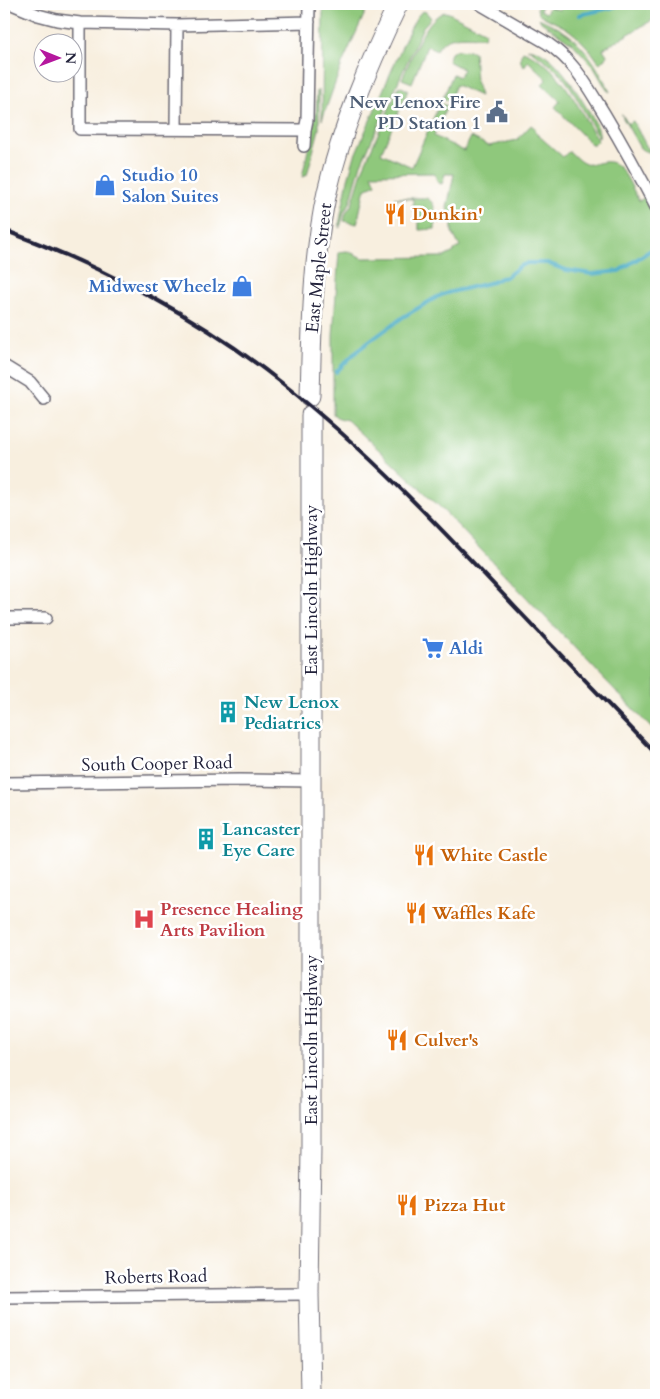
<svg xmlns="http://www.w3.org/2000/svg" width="660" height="1399" font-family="Cardo,serif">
	<rect width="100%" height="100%" fill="#fff"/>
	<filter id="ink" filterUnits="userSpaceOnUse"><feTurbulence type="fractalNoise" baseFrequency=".02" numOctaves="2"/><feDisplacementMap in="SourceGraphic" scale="10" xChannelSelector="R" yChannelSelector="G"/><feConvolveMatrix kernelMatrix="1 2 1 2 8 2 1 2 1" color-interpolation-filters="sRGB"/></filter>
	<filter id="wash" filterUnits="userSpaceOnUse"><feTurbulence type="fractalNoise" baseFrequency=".0096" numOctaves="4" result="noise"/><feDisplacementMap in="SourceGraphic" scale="20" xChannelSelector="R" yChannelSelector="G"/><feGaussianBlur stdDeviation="1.12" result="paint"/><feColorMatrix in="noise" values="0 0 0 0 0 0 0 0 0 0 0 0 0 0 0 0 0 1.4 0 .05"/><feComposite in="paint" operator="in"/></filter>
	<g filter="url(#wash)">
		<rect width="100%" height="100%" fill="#f8efdf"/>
		<path fill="#8fc87c" stroke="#58755c" d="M323,4H369L342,64L322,120Z
			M539,4H543L540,10L546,13L549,7L560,10L563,4H656V18L603,49L607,55L606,59L599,63C591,50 579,37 566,28C557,23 546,19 538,13L537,8Z
			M422,11L426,12L431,18L423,27L361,164L350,203L344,212L340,228L339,225L348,179L355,155L407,35L416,18Z
			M445,12L449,13L486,32L484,37C467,37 446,32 437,50L427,46L412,83L402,79C410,61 425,17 445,12Z
			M539,18C549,23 560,28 569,35C588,49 600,72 610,92L607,90L593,66L573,44L541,22Z
			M527,48C554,50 575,89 588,110C592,118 601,129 599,138L571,88L563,77L549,63Z
			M456,50L472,51L474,52L476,82L480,96L456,85L449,101L443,98L453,74L459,77L463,69L448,61L451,53Z
			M523,51C562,66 578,108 598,141L594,144H591L589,142L555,107L560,101L542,84L547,79L528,61L524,67C520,62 519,57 523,51Z
			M399,86L408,90L381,153L412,167L440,103L447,106L434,136L464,151L471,137L489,146L517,140L531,125L536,129L534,131L538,135L563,157L568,152H570C575,156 579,162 586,164C598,166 607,156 619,167C626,173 634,192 639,201L656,191V733L440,507L347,420L338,418L333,414V336L339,252L347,251L363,258L438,257H444L454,252V250L460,247L452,232V223L447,208L454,174H445L442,184L438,183L434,173L372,174L376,184L367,188L364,192L357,224L344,221L346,213L352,204L363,168Z
			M319,90V129L307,175L302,177L316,114L317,91Z
			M622,114L628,124L633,121L648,149L656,144V150C650,153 646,153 640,148L623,118Z
			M394,198H426C438,203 435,218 435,229L419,230V211H413V199Z"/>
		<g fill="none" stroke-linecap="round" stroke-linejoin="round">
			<path stroke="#45aac5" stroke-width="4" d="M579,15L610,8L622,4
				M336,372L358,350L403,317L437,297L447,293L493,282L500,278L506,277L520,266L528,263H547L566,270L592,274L619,271L651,250H656"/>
		</g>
	</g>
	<g filter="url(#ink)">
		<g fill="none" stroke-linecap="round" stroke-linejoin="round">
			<g stroke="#6d6a74" stroke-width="14">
				<path id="minor" d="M12,4L38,15L57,20L80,23L177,25L309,22
					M480,4L547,43C576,63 587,86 605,115C623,145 640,176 656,207
					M80,23V129L305,130
					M176,129L177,25
					M304,146L305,130L307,120L309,4
					M4,366L30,382L44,399
					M4,618H46
					M4,783L240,780L310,781
					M4,1297L309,1294"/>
			</g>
			<g stroke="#6d6a74" stroke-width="21">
				<path id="primary" d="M310,396C312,328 312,259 327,192C342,127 369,64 398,4
					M311,415V1147L309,1294L311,1395"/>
			</g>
			<use href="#minor" stroke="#fff" stroke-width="11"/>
			<use href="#primary" stroke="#fff" stroke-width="19"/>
			<path stroke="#22223b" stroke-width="4" d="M4,230C101,266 201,318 282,383C367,450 441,528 515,607C562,656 609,705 656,754"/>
		</g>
	</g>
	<defs>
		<g id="civic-bare" transform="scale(1.725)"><path d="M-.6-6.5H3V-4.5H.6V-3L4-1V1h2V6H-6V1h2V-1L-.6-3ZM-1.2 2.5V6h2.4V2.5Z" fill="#5c6f8a" stroke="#fff" stroke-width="2.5" paint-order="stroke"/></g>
		<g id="shop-bare" transform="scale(1.725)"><path d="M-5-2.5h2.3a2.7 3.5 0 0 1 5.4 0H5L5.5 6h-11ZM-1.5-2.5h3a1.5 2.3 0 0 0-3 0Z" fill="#3f7fe0" stroke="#fff" stroke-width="2.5" paint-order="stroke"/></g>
		<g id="restaurant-bare" transform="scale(1.725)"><path d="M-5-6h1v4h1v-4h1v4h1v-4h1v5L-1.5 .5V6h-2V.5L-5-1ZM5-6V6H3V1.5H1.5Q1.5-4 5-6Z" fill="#e8710a" stroke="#fff" stroke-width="2.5" paint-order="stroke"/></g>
		<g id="supermarket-bare" transform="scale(1.725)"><path d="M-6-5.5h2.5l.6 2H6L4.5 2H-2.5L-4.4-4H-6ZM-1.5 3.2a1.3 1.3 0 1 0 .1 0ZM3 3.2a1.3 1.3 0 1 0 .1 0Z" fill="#3f7fe0" stroke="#fff" stroke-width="2.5" paint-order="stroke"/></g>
		<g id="building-bare" transform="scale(1.725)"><path d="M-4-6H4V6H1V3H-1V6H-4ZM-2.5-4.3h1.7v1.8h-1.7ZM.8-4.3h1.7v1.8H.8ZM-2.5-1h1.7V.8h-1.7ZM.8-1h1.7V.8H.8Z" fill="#0f9aa8" stroke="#fff" stroke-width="2.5" paint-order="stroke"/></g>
		<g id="hospital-bare" transform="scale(1.725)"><path d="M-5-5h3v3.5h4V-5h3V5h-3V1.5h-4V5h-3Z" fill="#e0444e" stroke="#fff" stroke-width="2.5" paint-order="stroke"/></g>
	</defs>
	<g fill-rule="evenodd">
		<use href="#civic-bare" x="497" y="112"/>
		<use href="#shop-bare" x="105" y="185"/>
		<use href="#restaurant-bare" x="395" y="214"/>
		<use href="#shop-bare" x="242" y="286"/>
		<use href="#supermarket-bare" x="433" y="648"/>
		<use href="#building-bare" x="228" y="712"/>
		<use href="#building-bare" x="206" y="839"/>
		<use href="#restaurant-bare" x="424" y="855"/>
		<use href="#restaurant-bare" x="416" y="913"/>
		<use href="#hospital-bare" x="144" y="919"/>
		<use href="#restaurant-bare" x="397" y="1040"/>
		<use href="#restaurant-bare" x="407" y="1205"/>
	</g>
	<g text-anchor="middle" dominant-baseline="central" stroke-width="5" stroke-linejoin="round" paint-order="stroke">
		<g font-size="18" font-weight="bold" fill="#4e5e75" stroke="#fff" text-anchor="end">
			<text x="481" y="102">New Lenox Fire<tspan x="481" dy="21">PD Station 1</tspan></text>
		</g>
		<g font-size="18" font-weight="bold" fill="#366cbe" stroke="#fff" text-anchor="start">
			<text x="122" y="175">Studio 10<tspan x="122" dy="21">Salon Suites</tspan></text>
			<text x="226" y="286" text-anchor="end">Midwest Wheelz</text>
			<text x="449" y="648">Aldi</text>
		</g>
		<g font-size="18" font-weight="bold" fill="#c56008" stroke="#fff" text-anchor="start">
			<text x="412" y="214">Dunkin'</text>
			<text x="440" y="855">White Castle</text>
			<text x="432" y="913">Waffles Kafe</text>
			<text x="414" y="1040">Culver's</text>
			<text x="424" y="1205">Pizza Hut</text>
		</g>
		<g font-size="18" fill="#22223b" stroke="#fff">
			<text transform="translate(319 268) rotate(-84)">East Maple Street</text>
			<text transform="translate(311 590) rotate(-90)">East Lincoln Highway</text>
			<text transform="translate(157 764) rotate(-1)">South Cooper Road</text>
			<text transform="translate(311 1040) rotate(-90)">East Lincoln Highway</text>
			<text transform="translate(156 1277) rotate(-1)">Roberts Road</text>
		</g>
		<g font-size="18" font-weight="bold" fill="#0d838f" stroke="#fff" text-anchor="start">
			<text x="244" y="702">New Lenox<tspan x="244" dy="21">Pediatrics</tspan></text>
			<text x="222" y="829">Lancaster<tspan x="222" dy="21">Eye Care</tspan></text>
		</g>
		<g font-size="18" font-weight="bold" fill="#be3a42" stroke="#fff" text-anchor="start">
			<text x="160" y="909">Presence Healing<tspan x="160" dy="21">Arts Pavilion</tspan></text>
		</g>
	</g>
	<rect width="660" height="1399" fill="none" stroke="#fff" stroke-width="20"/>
	<g transform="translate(58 58) rotate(91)"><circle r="24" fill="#ffffff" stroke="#a7a7b1"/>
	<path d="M0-4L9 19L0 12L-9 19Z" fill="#b5179e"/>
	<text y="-8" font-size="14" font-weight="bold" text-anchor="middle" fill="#22223b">N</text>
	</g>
</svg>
